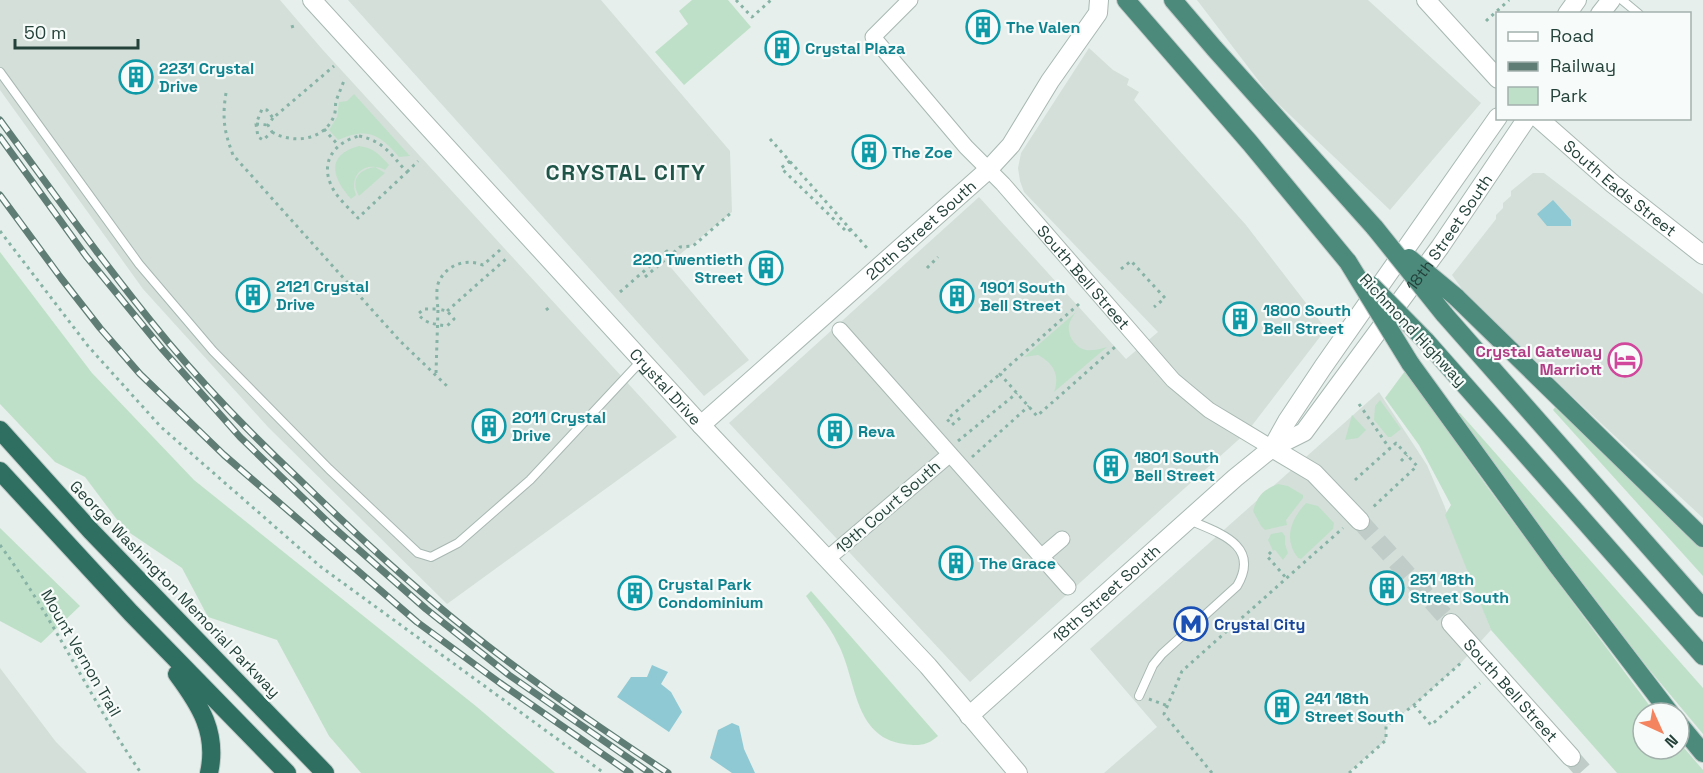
<svg xmlns="http://www.w3.org/2000/svg" width="1703" height="773" font-family="'Space Grotesk',sans-serif">
	<rect width="100%" height="100%" fill="#e6efeb"/>
	<path fill="#d4dfda" d="M0,0H280L322,49L677,437L447,604L268,427L143,289L0,90Z
		M348,0H601L730,151L732,212L668,264L749,360L704,396Z
		M1197,0H1368L1481,103L1390,210L1271,97Z
		M1089,48L1113,70L1129,79L1127,85L1139,92L1134,100L1246,225L1326,329L1247,432L970,682L729,423L979,197L1126,359L1158,332L1024,192L1020,181L1018,168L1021,153Z
		M1533,173H1544L1703,294V518L1561,386L1462,289L1452,275L1496,219V215L1503,208V203L1511,196V191Z
		M1379,392L1427,465L1444,505L1491,630L1461,663L1414,705L1386,726V740L1348,773H1104L1157,727L1090,649Z
		M0,668L56,742L87,773H0Z"/>
	<path fill="#bfe0c8" d="M692,0H728L751,27L684,85L655,52L688,24L679,11Z
		M354,94L410,156L399,157C379,134 368,127 338,140L329,130L337,117L339,102L347,101Z
		M359,146C374,148 379,154 389,165L385,170C366,160 348,174 356,195L351,199C332,178 325,155 359,146Z
		M375,167L385,173L359,196C350,181 358,169 375,167Z
		M0,252L92,373L194,480L477,707L555,773H361L329,736L277,640L208,617L182,568L124,529L85,477L55,462L0,404Z
		M1076,312C1073,316 1070,320 1069,325C1067,338 1079,352 1092,350C1097,350 1102,348 1107,347L1054,392C1060,375 1054,364 1038,355L1024,357Z
		M1405,371L1488,488L1655,713H1643V749H1679V742L1703,770V773H1617L1491,630L1445,515L1451,505L1419,445L1385,398Z
		M1380,400L1401,429L1391,437H1388L1374,420L1375,406Z
		M1556,406L1703,548V576L1553,410Z
		M1455,413H1460L1703,688V734L1587,595Z
		M1352,415L1366,430L1358,438L1345,440Z
		M1278,484L1288,486L1303,495V498L1286,520L1287,525L1265,530L1261,526L1253,511C1257,496 1264,489 1278,484Z
		M1306,503L1318,506L1334,523L1333,529L1301,559L1298,558C1283,539 1291,519 1306,503Z
		M0,528L80,606L41,643L0,621Z
		M1282,532L1285,536V544L1288,553L1283,560L1275,550L1273,551L1268,540L1271,534Z
		M811,591L938,736C927,746 918,746 904,744C852,737 857,677 837,642C829,625 816,611 806,596Z"/>
	<path fill="#8ec9d4" d="M1553,200L1571,220V226H1547L1537,214Z
		M652,665L668,672L661,684L671,692L682,712L669,732L617,697L631,677H647Z
		M732,723L739,726L744,749L755,773H732L710,758L718,730Z"/>
	<g fill="none" stroke-linecap="round" stroke-linejoin="round">
		<path stroke="#bfccc8" stroke-width="18" stroke-dasharray="18 9" stroke-linecap="butt" d="M1360,521L1451,623
			M1571,757L1585,773"/>
		<g stroke="#a8b8b2" stroke-width="10">
			<path id="service" d="M1622,0L1639,14
				M0,72L139,264L213,351L329,469L418,553L431,557L458,543L530,480L642,360
				M1139,696L1153,665L1162,654L1237,586C1261,545 1219,533 1189,520"/>
		</g>
		<g stroke="#a8b8b2" stroke-width="17">
			<g id="minor">
				<path id="s1" d="M910,0L873,37L966,147L1003,184L1173,380L1209,410L1272,448"/>
				<path d="M840,330L1068,587"/>
				<path d="M1041,557L1062,539"/>
				<path d="M827,559L949,455"/>
			</g>
		</g>
		<g stroke="#a8b8b2" stroke-width="20">
			<g id="tertiary">
				<path id="s2" d="M312,0L701,425L928,666L1018,773"/>
				<path d="M1426,0L1498,79"/>
				<path d="M1567,14L1577,0"/>
				<path d="M1600,14L1611,0"/>
				<path id="s3" d="M1538,118L1613,184L1703,255"/>
				<path id="s4" d="M701,425L988,170L1011,145L1050,81L1098,13L1099,0"/>
				<path d="M1272,448L1287,421L1323,367L1498,117"/>
				<path d="M1272,448L1314,473L1360,521"/>
				<path id="s5" d="M1451,623L1571,757"/>
				<path id="s6" d="M969,716L1235,478L1272,448L1304,432L1440,247L1527,118"/>
			</g>
		</g>
		<g stroke="#c2cac8" stroke-width="20">
			<path id="trunk" d="M1126,0L1250,143L1348,262
				M1173,0L1214,48L1375,228
				M1456,297L1703,538
				M1444,314L1703,608
				M1426,341L1703,656
				M1410,363L1556,564L1670,713
				M1679,724L1703,753"/>
		</g>
		<g stroke="#c2cac8" stroke-width="20">
			<path id="motorway" d="M0,430L91,531L325,773
				M0,471L131,613L287,773
				M177,674C200,705 218,733 209,773"/>
		</g>
		<path stroke="#86b3a5" stroke-width="3" stroke-dasharray="3 4.5" stroke-linecap="butt" d="M736,0L752,17L771,0
			M1486,21L1509,0
			M291,27L297,25
			M226,93C222,118 224,131 233,155L400,341L448,387
			M273,118L268,125L272,132L263,140L258,137L256,124L262,109L267,110L273,118L334,66
			M256,124L268,125
			M324,129L338,145
			M272,132C292,144 324,141 334,116C336,111 335,106 336,101C339,93 342,86 345,78
			M359,136C384,141 391,155 407,172L358,218C349,208 336,197 331,185C320,160 336,142 359,136Z
			M770,139L868,249
			M790,161L781,168L847,232L851,229
			M407,172L418,161
			M0,231L88,346L161,427L321,567L604,773
			M927,268L938,257
			M1121,269L1131,261L1165,298L1154,307
			M645,277L680,247L693,246L732,212
			M620,292L667,251L671,255
			M1079,304L1000,374L1037,416L1116,346
			M546,310L551,306
			M447,311L507,258
			M436,373L438,309L447,311L454,319L447,326C434,324 426,324 418,314L424,309H438C437,301 436,291 438,284C445,265 465,258 483,265L500,250
			M1359,404L1390,449
			M960,418L952,425L947,419L1000,374
			M958,441L1017,393
			M972,457L1029,406
			M1401,461L1407,455
			M1355,480L1396,443L1417,466L1372,508
			M0,545C53,617 90,699 141,773
			M1271,552L1267,556L1287,579
			M1149,699L1168,706
			M1414,705L1431,725L1480,683
			M1212,773L1164,714L1182,671L1343,528
			M1349,773L1386,740V726L1414,705L1461,663"/>
		<use href="#service" stroke="#fff" stroke-width="8"/>
		<use href="#minor" stroke="#fff" stroke-width="15"/>
		<use href="#tertiary" stroke="#fff" stroke-width="18"/>
		<use href="#trunk" stroke="#4c8a7c" stroke-width="18"/>
		<use href="#motorway" stroke="#2f6f62" stroke-width="18"/>
		<g stroke="#5f7d75" stroke-width="7">
			<path id="rail" d="M0,120C55,195 109,271 168,342C209,391 253,436 299,479C342,521 386,562 431,600C506,664 587,719 668,773
				M0,137L86,256L163,350L240,437L333,527L426,609L509,675L650,773
				M0,195L61,278L100,328L140,374L224,455L417,622L500,683L630,773"/>
		</g>
		<use href="#rail" stroke="#f7fbf9" stroke-width="4.5" stroke-dasharray="14" stroke-linecap="butt"/>
		<g stroke="#c2cac8" stroke-width="20" stroke-linecap="butt">
			<path id="trunk-bridge" d="M1375,228L1444,314
				M1409,258L1456,297
				M1348,262L1410,363
				M1371,285L1426,341"/>
		</g>
		<use href="#trunk-bridge" stroke="#4c8a7c" stroke-width="18"/>
	</g>
	<defs>
		<g id="building-ring" transform="scale(1.725)"><circle r="9.5" fill="#f7fbf9" stroke="#0f9aa8" stroke-width="1.5"/><path d="M-4-6H4V6H1V3H-1V6H-4ZM-2.5-4.3h1.7v1.8h-1.7ZM.8-4.3h1.7v1.8H.8ZM-2.5-1h1.7V.8h-1.7ZM.8-1h1.7V.8H.8Z" fill="#0f9aa8"/></g>
		<g id="hotel-ring" transform="scale(1.725)"><circle r="9.5" fill="#f7fbf9" stroke="#d1479c" stroke-width="1.5"/><path d="M-6-4.5h1.5V1H6V5H4.5V3h-9V5H-6ZM-4 0a1.8 1.8 0 1 1 3.6 0ZM.5 0V-2.5h3Q6-2.5 6 0Z" fill="#d1479c"/></g>
		<g id="metro-ring" transform="scale(1.725)"><circle r="9.5" fill="#f7fbf9" stroke="#1a4fb4" stroke-width="1.5"/><path d="M-5.5 5V-5H-3L0 0L3-5H5.5V5H3V-.5L0 4L-3-.5V5Z" fill="#1a4fb4"/></g>
	</defs>
	<g fill-rule="evenodd">
		<use href="#building-ring" x="983" y="27"/>
		<use href="#building-ring" x="782" y="48"/>
		<use href="#building-ring" x="136" y="77"/>
		<use href="#building-ring" x="869" y="152"/>
		<use href="#building-ring" x="766" y="268"/>
		<use href="#building-ring" x="253" y="295"/>
		<use href="#building-ring" x="957" y="296"/>
		<use href="#building-ring" x="1240" y="319"/>
		<use href="#hotel-ring" x="1625" y="360"/>
		<use href="#building-ring" x="489" y="426"/>
		<use href="#building-ring" x="835" y="431"/>
		<use href="#building-ring" x="1111" y="466"/>
		<use href="#building-ring" x="956" y="563"/>
		<use href="#building-ring" x="1387" y="588"/>
		<use href="#building-ring" x="635" y="593"/>
		<use href="#metro-ring" x="1191" y="624"/>
		<use href="#building-ring" x="1282" y="707"/>
	</g>
	<g text-anchor="middle" dominant-baseline="central" stroke-width="4.5" stroke-linejoin="round" paint-order="stroke">
		<g font-size="16" font-weight="bold" fill="#0d838f" stroke="#f7fbf9" text-anchor="start">
			<text x="1006" y="27">The Valen</text>
			<text x="805" y="48">Crystal Plaza</text>
			<text x="159" y="68">2231 Crystal<tspan x="159" dy="18">Drive</tspan></text>
			<text x="892" y="152">The Zoe</text>
			<text x="743" y="259" text-anchor="end">220 Twentieth<tspan x="743" dy="18">Street</tspan></text>
			<text x="276" y="286">2121 Crystal<tspan x="276" dy="18">Drive</tspan></text>
			<text x="980" y="287">1901 South<tspan x="980" dy="18">Bell Street</tspan></text>
			<text x="1263" y="310">1800 South<tspan x="1263" dy="18">Bell Street</tspan></text>
			<text x="512" y="417">2011 Crystal<tspan x="512" dy="18">Drive</tspan></text>
			<text x="858" y="431">Reva</text>
			<text x="1134" y="457">1801 South<tspan x="1134" dy="18">Bell Street</tspan></text>
			<text x="979" y="563">The Grace</text>
			<text x="1410" y="579">251 18th<tspan x="1410" dy="18">Street South</tspan></text>
			<text x="658" y="584">Crystal Park<tspan x="658" dy="18">Condominium</tspan></text>
			<text x="1305" y="698">241 18th<tspan x="1305" dy="18">Street South</tspan></text>
		</g>
		<g font-size="16" fill="#24423a" stroke="#f7fbf9">
			<text stroke="none"><textPath href="#s3" startOffset="108">South Eads Street</textPath></text>
			<text stroke="none"><textPath href="#s4" startOffset="294">20th Street South</textPath></text>
			<text stroke="none"><textPath href="#s6" startOffset="687">18th Street South</textPath></text>
			<text stroke="none"><textPath href="#s1" startOffset="372">South Bell Street</textPath></text>
			<text transform="translate(1413 330) rotate(47)">Richmond Highway</text>
			<text stroke="none"><textPath href="#s2" startOffset="524">Crystal Drive</textPath></text>
			<text transform="translate(888 507) rotate(-41)">19th Court South</text>
			<text transform="translate(175 589) rotate(46)">George Washington Memorial Parkway</text>
			<text stroke="none"><textPath href="#s6" startOffset="184">18th Street South</textPath></text>
			<text transform="translate(81 653) rotate(60)">Mount Vernon Trail</text>
			<text stroke="none"><textPath href="#s5" startOffset="90">South Bell Street</textPath></text>
		</g>
		<g font-size="16" font-weight="bold" fill="#b23c85" stroke="#f7fbf9" text-anchor="end">
			<text x="1602" y="351">Crystal Gateway<tspan x="1602" dy="18">Marriott</tspan></text>
		</g>
		<g font-size="16" font-weight="bold" fill="#164399" stroke="#f7fbf9" text-anchor="start">
			<text x="1214" y="624">Crystal City</text>
		</g>
		<g font-size="22" font-weight="bold" letter-spacing="1.5" fill="#1f5548" stroke="#f7fbf9">
			<text x="626" y="172">CRYSTAL CITY</text>
		</g>
	</g>
	<rect x="1496" y="12" width="195" height="108" fill="#f7fbf9" stroke="#a3b1ad" stroke-width="1.5"/>
	<rect x="1508" y="32" width="30" height="9" fill="#ffffff" stroke="#a3b1ad" stroke-width="1.5"/>
	<text x="1550" y="42" font-size="18" fill="#24423a">Road</text>
	<rect x="1508" y="62" width="30" height="9" fill="#5f7d75" stroke="#a3b1ad" stroke-width="1.5"/>
	<text x="1550" y="72" font-size="18" fill="#24423a">Railway</text>
	<rect x="1508" y="87" width="30" height="18" fill="#bfe0c8" stroke="#a3b1ad" stroke-width="1.5"/>
	<text x="1550" y="102" font-size="18" fill="#24423a">Park</text>
	<g transform="translate(1661 731) rotate(135)"><circle r="28" fill="#f7fbf9" stroke="#a3b1ad" stroke-width="1.5"/>
	<path d="M0-4.5L10 22L0 15L-10 22Z" fill="#f4845f"/>
	<text y="-9" font-size="16" font-weight="bold" text-anchor="middle" fill="#24423a">N</text>
	</g>
	<path d="M15 39v9h123v-9" fill="none" stroke="#24423a" stroke-width="3"/>
	<text x="24" y="39" font-size="18" fill="#24423a" stroke="#f7fbf9" stroke-width="4.5" paint-order="stroke">50 m</text>
</svg>
